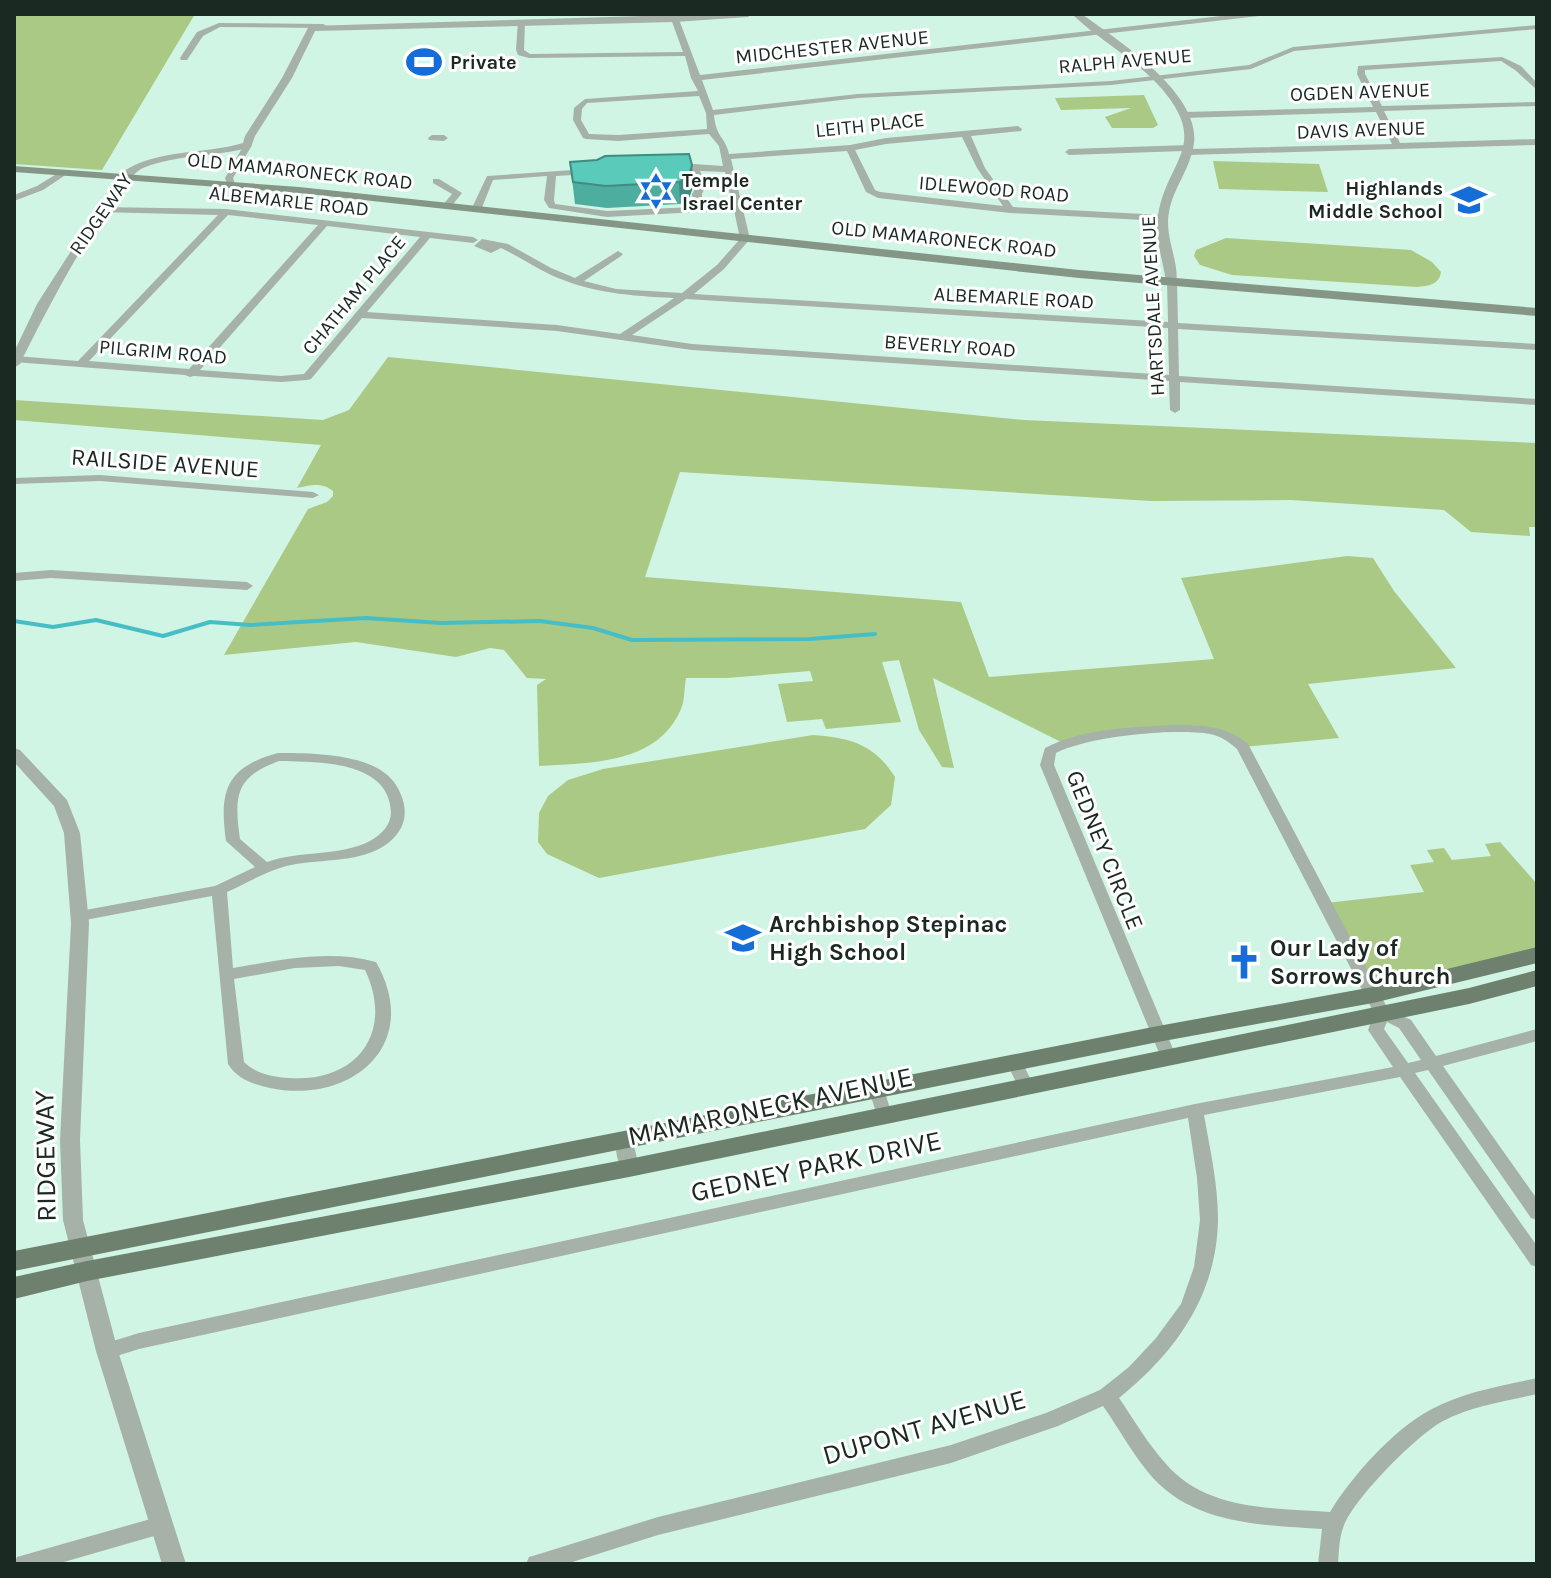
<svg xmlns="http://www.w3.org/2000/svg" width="1551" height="1578" font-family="Karla,sans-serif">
	<rect width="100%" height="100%" fill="#d0f5e4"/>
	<path fill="#aac985" d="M14,14H195L102,170L14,164Z
		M1144,95L1158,125L1153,128H1112L1105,117L1131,108L1061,110L1055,98Z
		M1213,161L1319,164L1328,192L1219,189Z
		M1226,238L1411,250L1432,262L1441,272C1439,285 1428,286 1417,287L1232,275L1200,265L1194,256L1196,250Z
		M388,357L1024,420L1537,443V527H1529L1530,536L1471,532L1444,510L1291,500L1151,501L680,472L645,577L961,602L989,677L1214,659L1181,578L1347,556L1373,558L1394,591L1456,668L1308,684L1339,738L1243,747L1209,729L1087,737L1063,743L933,678L954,768L942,767L919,730L899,660L882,662L901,722L826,729L822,719L787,722L778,684L813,681L810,671L727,678H686C684,688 685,700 681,709C658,764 591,763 539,766L537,685L546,679L527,678L504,650L490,648L456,657L356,642L224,655L308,509L327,502L333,496V491C322,482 310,485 297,488L321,445L14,420V400L323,420L349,410Z
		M813,735C851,738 874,744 895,777L891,805L865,829L599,878L547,854L538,842L539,813L548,796L568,780L603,769Z
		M1500,842L1537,884V954L1373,995L1326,903L1424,892L1410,865L1434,862L1427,850L1444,848L1452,860L1491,856L1485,844Z"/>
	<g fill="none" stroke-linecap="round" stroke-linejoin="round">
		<path stroke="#47bec6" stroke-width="4" d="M14,621L53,627L96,620L163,636L210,622L250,625L366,618L441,623L540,621L593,628L632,640L810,639L875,634"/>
		<path fill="#a6b2a7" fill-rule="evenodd" d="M1239,14H1263L1259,16L702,80L713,110L858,94L1111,81L1249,65L1293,47L1537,25V29L1294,51L1251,69L1111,85L858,98L714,115C716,138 725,136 729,154L850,145L886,138L1018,126L1022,129L1021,131L971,136L985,168L1013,207L1162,215L1167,218L1162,221L1010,213L878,198L866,192L847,151L731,159L750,239L724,269L694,294L1168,322L1167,282L1172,279L1177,282L1178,323L1537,344V350L1178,329L1179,376L1537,399V405L1180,382V410L1175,413L1170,410L1169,381L692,350L557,331L362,318L311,379L307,380L281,382L194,376L190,377L185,375L14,362L16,356L78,361L218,215L98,212V208L101,207L226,209L473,237L478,240L473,243L430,238L367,312L557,325L620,334L667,303L674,298C631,296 591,293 551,275C534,267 518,256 501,248L491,253L474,246L482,239L508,244L551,268L575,278L618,251L623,254L621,256L584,281L616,289L682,293L717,265L740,239L734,210L607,217L549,208L544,200L547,176L493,180L481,210L473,212L471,210L487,176L587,169L591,172L590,174L556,176L554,200L555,204L607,211L693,207L692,194L698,184L691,171L673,170V166L694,164L723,166L719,146L709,134L618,141L586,139L583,138L573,120L574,108L585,99L698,91L691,78L685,56L529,58L518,55L516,50L518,20L525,22L524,50L530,54L683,52L671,19L678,17L700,75ZM699,96L706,113L707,129L618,135L589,134L581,120L582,109L587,103ZM962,137L977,168L1003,206L880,192L875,190L855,150L886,144ZM700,171L725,172L732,205L702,206V194L706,184ZM228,215L318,225L189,369L89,361ZM327,226L420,237L304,374L281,376L200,370ZM686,299L1168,328L1169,375L692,344L632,335Z
			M219,23L323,24L327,26L323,28L220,27L203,36L187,60H181L180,58L197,32Z
			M1502,57L1521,66L1537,83V90L1515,70L1501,61L1365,70V74L1382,106L1537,102V106L1384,111L1400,143L1537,139V145L1187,155L1184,154V151L1069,155L1065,152L1069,149L1188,145L1191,146V149L1392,144L1376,112L1184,118L1180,115L1184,112L1373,107L1357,74L1358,66Z
			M432,135H444L448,138L444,141L429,140L428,138Z
			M245,143L252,145L233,178L235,184L228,186L225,178Z
			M63,170L70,172L43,190L14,201V195L37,186Z
			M433,179H439L462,193L450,208L442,206L452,194L433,183Z
			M100,475L313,492L319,495L313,498L100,481L14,484V478Z
			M51,570L247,582L253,586L247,590L51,578L14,581V573Z
			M1176,725C1203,725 1227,726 1248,744L1388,1009L1411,1020L1436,1056L1537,1029V1041L1443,1066L1537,1199V1220L1531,1218L1428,1070L1415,1073L1537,1246V1267L1531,1265L1400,1077L1204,1115C1210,1149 1218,1184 1218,1219C1217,1295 1176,1352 1119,1398C1134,1420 1148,1444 1166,1464C1207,1511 1273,1508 1330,1512C1351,1477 1394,1429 1430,1410C1462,1392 1501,1386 1537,1378V1394C1506,1401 1471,1406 1443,1421C1417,1435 1352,1500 1343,1528C1339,1539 1339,1552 1338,1564H1318L1322,1529C1264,1525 1196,1525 1153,1478C1134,1457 1120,1430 1103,1406L1058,1426L951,1463L658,1535L566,1564H526L529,1557L536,1555L658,1517L951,1445L1046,1413L1100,1390L1129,1367L1156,1338L1181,1304L1194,1267L1200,1220L1197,1178L1188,1118L139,1349L107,1359L100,1357L98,1351L100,1345L139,1333L1195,1104L1393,1067L1368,1030L1374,1013L1237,749C1229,742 1221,736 1210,734C1174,728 1089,736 1056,753L1054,765L1176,1056L1174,1060H1162L1040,765L1045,748C1084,728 1133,727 1176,725ZM1387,1022L1399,1028L1421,1060L1408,1063L1384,1029Z
			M278,753C311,753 372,753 394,782C403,795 409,812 401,828C378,868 320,856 283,867C263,873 245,884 227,892L233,968C281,960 329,949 376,962C423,1044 352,1105 270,1088C253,1084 237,1079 228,1064L212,896L80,921L72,916L80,911L215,886L255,867L226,841C219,791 226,767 278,753ZM279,761C317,762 389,760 391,812C391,825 381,835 370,841C339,857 300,850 267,862L240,839C234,796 235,777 279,761ZM339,966L365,970C395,1033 356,1083 289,1078C273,1077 256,1074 244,1062L234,979L295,968Z
			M1015,1058L1021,1060L1034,1086L1032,1090L1026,1092L1020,1090L1007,1064L1009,1060Z
			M877,1084L883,1086L892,1115L890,1119L884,1121L878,1119L869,1090L871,1086Z
			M624,1136L630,1137C635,1146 640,1164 635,1173L629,1175L623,1173C618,1164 613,1146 618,1137Z
			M161,1516L168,1519L171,1525L168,1531L161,1534L57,1564H14L17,1557L24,1555Z"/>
		<path fill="#a6b2a7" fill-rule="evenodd" d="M710,14H752L748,17L675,22L315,31L292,78L255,136L251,147C217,157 177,154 143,168C113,181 37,328 20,364L14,368V352L37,304L121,173C157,148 203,155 243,143L245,136L282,78L309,26Z
			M1072,14H1082C1117,40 1200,92 1194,143C1191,168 1173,188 1169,212C1164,237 1180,262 1176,284L1166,282C1163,260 1154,237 1158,215C1167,160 1210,146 1162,89C1136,59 1100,41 1072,14Z
			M14,748L20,750L67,800L80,833L89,923L80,1140L83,1220L118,1351L186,1564H162L96,1351L63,1220L60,1140L71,923L64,833L54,806L14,762Z"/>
		<path fill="#859686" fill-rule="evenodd" d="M14,166L299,187L1079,270L1537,308V316L1079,278L299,193L14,172Z"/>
		<path fill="#6d816e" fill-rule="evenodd" d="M1537,947V963L1373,1003L1158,1042L14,1271V1251L1158,1026L1373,987Z
			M1537,970V986L1469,1004L629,1177L87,1281L14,1299V1277L87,1261L629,1159L1469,988Z"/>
	</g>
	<path fill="#4daea0" d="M570,162L692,165L693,187L689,198L680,204L607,208L575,204Z"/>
	<path fill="#3f8d82" d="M692,165L693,187L689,198L680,204L679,182Z"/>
	<path fill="#5acaba" stroke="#3f8d82" stroke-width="2" d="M689,154L692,165L689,176L679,182L606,186L573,182L570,162L597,160L605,156Z"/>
	<defs>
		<g id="stadium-bare" transform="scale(2.76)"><path d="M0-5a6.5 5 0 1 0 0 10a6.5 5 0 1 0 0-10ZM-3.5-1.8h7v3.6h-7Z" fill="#156ed7" stroke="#fff" stroke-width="2.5" paint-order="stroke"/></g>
		<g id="synagogue-bare" transform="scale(2.76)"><path d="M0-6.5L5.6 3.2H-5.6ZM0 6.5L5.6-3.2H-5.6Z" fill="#156ed7" stroke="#fff" stroke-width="2.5" paint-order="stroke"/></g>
		<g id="school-bare" transform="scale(2.76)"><path d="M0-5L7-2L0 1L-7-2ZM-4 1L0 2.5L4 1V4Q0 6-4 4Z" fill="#156ed7" stroke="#fff" stroke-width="2.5" paint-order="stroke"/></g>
		<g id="church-bare" transform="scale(2.76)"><path d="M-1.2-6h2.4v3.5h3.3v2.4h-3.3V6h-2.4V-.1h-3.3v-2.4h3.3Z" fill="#156ed7" stroke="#fff" stroke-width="2.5" paint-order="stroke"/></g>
	</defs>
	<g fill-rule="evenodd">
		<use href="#stadium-bare" x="424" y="62"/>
		<use href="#synagogue-bare" x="656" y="191"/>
		<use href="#school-bare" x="1469" y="200"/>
		<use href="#school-bare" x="743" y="938"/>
		<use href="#church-bare" x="1244" y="962"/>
	</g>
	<g text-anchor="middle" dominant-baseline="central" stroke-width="6" stroke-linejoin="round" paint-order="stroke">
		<g font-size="20" fill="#1b2923" stroke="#fff">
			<text transform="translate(832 47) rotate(-6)">MIDCHESTER AVENUE</text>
			<text transform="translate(1125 61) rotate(-5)">RALPH AVENUE</text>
			<text transform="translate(1360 92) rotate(-2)">OGDEN AVENUE</text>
			<text transform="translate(870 125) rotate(-6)">LEITH PLACE</text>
			<text transform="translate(1361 130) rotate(-2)">DAVIS AVENUE</text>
			<text transform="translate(300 171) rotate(6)">OLD MAMARONECK ROAD</text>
			<text transform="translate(994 189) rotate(5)">IDLEWOOD ROAD</text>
			<text transform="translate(289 201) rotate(6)">ALBEMARLE ROAD</text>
			<text transform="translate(101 214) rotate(-55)">RIDGEWAY</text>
			<text transform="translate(944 239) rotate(6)">OLD MAMARONECK ROAD</text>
			<text transform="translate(354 295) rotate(-50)">CHATHAM PLACE</text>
			<text transform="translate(1014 298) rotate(3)">ALBEMARLE ROAD</text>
			<text transform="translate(1153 306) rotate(-93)">HARTSDALE AVENUE</text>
			<text transform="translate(950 346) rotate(4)">BEVERLY ROAD</text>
			<text transform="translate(163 352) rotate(5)">PILGRIM ROAD</text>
		</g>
		<g font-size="20" font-weight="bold" fill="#1b2923" stroke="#fff" text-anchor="start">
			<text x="450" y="62">Private</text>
			<text x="682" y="180">Temple<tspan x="682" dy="23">Israel Center</tspan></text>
			<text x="1443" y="188" text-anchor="end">Highlands<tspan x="1443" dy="23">Middle School</tspan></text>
		</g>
		<g font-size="24" fill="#1b2923" stroke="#fff">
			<text transform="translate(165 463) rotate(4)">RAILSIDE AVENUE</text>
			<text transform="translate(1105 850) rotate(68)">GEDNEY CIRCLE</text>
		</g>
		<g font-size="24" font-weight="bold" fill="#1b2923" stroke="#fff" text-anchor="start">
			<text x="769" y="924">Archbishop Stepinac<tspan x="769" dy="28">High School</tspan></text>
			<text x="1270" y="948">Our Lady of<tspan x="1270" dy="28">Sorrows Church</tspan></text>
		</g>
		<g font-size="28" fill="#1b2923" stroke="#fff">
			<text transform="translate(770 1106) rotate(-12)">MAMARONECK AVENUE</text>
			<text transform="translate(45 1156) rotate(-91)">RIDGEWAY</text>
			<text transform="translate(816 1166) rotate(-12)">GEDNEY PARK DRIVE</text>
			<text transform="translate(924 1427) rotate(-16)">DUPONT AVENUE</text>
		</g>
	</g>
	<rect width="1551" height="1578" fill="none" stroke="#1b2923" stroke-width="32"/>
</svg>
